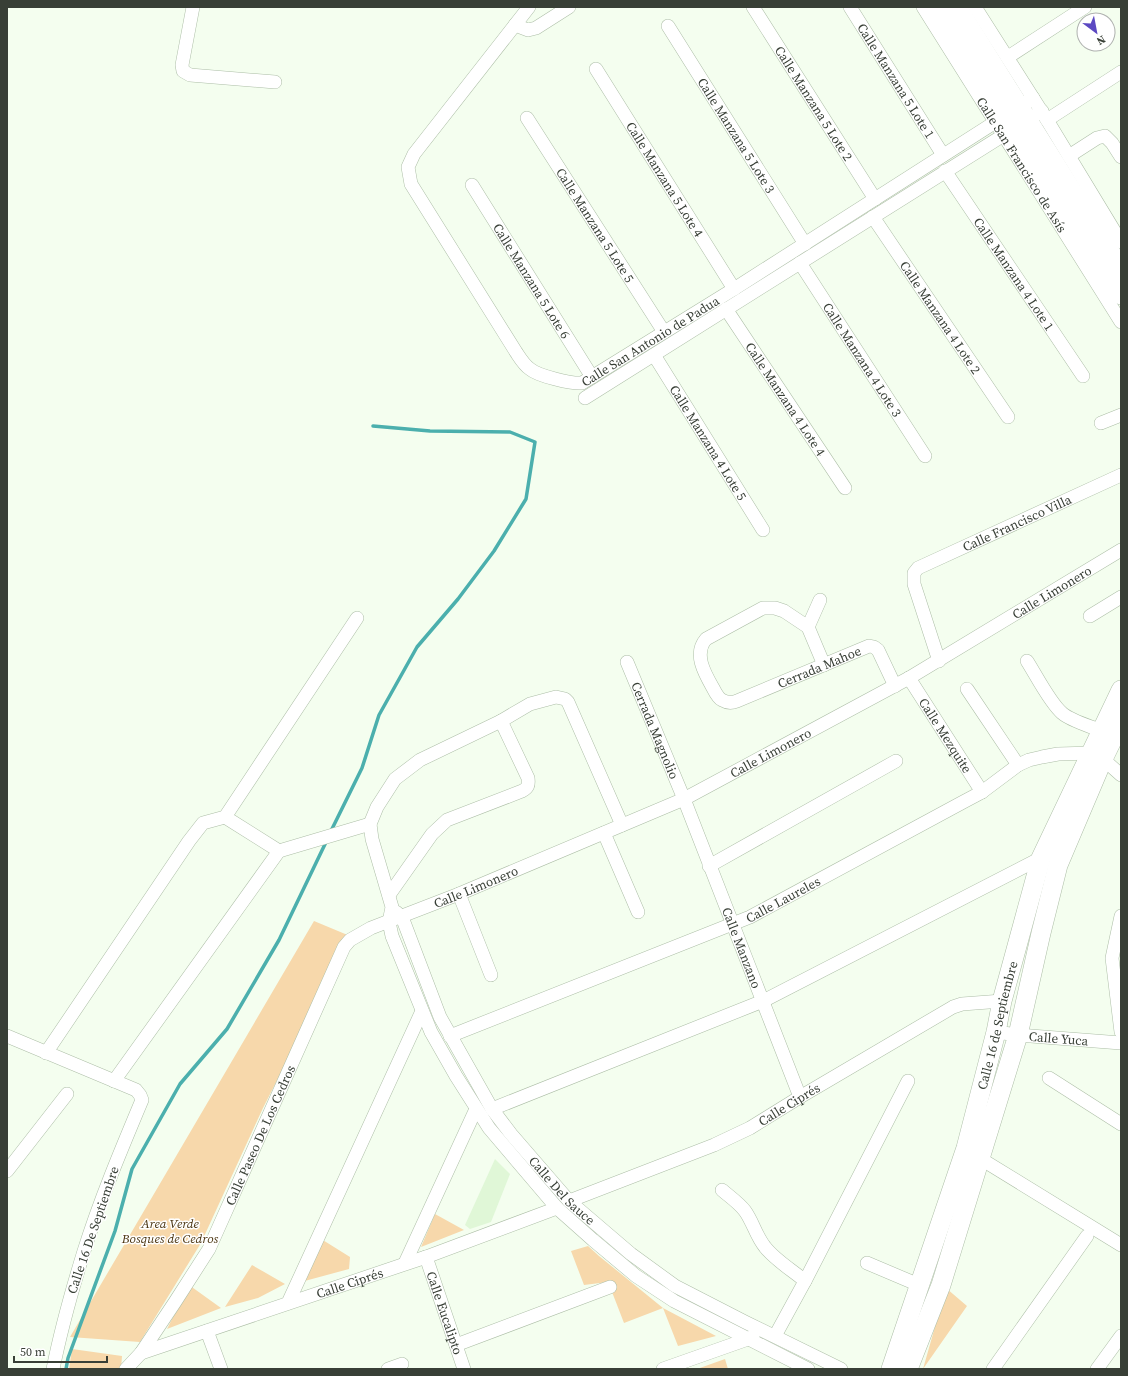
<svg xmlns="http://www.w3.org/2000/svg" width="1128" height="1376" font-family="'Source Serif 4',serif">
	<rect width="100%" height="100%" fill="#f4feef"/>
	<path fill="#e0f7d7" d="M495,1159L510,1174L491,1222L470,1229L465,1225Z"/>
	<path fill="#f7d8ab" d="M314,921L350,936L263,1108L201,1243L140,1342L70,1337Z
		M435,1214L464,1230L421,1247Z
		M318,1237L350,1257L349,1269L301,1282Z
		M588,1246L599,1256L663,1308L716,1336L678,1346L663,1308L624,1323L607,1279L608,1282L584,1285L571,1251Z
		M252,1265L285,1284L258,1298L225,1307Z
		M189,1285L221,1308L167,1329Z
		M946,1288L967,1306L923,1369Z
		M72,1349L122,1356L121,1369H69Z
		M725,1359L728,1369H697Z"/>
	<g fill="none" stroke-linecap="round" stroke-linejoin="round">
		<path stroke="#4bafad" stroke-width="3.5" d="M330,833L362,768L379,715L417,647L458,599L494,551L526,499L535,442L510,432L430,431L373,426
			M66,1369L68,1358L115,1231L132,1169L180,1084L227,1029L279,940L327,840"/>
		<g stroke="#adbea7" stroke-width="14">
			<g id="street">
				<path d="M193,7L182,65L183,71L190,75L275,82"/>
				<path id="s1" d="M529,7L414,154L408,167L411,184L516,352C520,358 524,365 530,369C538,376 572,384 582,383L734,289L1033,98"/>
				<path id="s2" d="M753,7L875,199"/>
				<path id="s3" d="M850,7L943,155"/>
				<path id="s4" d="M923,7L1121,322"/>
				<path d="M975,7L1047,120L1121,242"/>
				<path d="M515,25L528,30L536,28L569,7"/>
				<path id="s5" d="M668,26L805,244"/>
				<path d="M1008,57L1085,7"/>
				<path id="s6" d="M596,69L734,289"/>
				<path id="s7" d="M527,118L664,332"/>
				<path d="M1047,120L1121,72"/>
				<path d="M1069,156L1097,138L1105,136L1112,143L1121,157"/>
				<path id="s8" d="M945,171L1083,376"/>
				<path id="s9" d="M472,185L592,377"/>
				<path id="s10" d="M873,217L1008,417"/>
				<path id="s11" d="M800,263L925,456"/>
				<path id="s12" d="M726,309L845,488"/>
				<path id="s13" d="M654,355L763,530"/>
				<path d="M585,398L1042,111"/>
				<path d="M1101,423L1121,415"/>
				<path d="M820,600L808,627L824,665"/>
				<path d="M1090,616L1121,597"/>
				<path id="s14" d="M808,627L784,611L775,608H763L706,639C693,654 705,674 713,688C715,692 718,698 722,700C727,703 732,703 737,701L869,646L874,647L878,650L895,686"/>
				<path id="s15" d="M939,661L914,584V573L918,568L1121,475"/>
				<path d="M1027,661C1036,675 1050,703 1062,713C1071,721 1090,726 1102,731"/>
				<path id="s16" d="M627,662L684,799L800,1097"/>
				<path id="s17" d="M909,678L982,792"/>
				<path d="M967,689L1018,765"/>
				<path d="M622,825L568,702L565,699L556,697L530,704L501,721L420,760L395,779L377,807L370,824L372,839L392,907L389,922L392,936L431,1032L456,1076L489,1128L557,1208L593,1240L636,1276L674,1301L808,1369"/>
				<path d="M604,833L638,912"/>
				<path d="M279,851L370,824"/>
				<path d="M709,866L896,761"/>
				<path d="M459,894L491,975"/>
				<path d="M389,895L432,834L447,820L522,791C528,788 529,785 528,778L501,721"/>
				<path id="s18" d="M396,912L402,917L440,1017L492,1109L511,1134L569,1201L631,1254L675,1286L745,1322L841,1369"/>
				<path d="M1121,916L1112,958L1121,1032"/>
				<path id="s19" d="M996,1032L1018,1035L1121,1043"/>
				<path d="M7,1036L136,1090L140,1095L142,1100C121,1150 100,1200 84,1251C72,1290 61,1329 53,1369"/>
				<path id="s20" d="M450,1036L750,917L965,801L982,792L1018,765L1029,760L1042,757L1058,754L1092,753L1103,759L1121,775"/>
				<path d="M46,1053L189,841L203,823L225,817L357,618"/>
				<path d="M1049,1078L1121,1124"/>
				<path d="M114,1081L279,851L225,817"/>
				<path d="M492,1109L763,1001L1041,858"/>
				<path d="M981,1159L1121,1245"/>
				<path d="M7,1171L67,1094"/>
				<path d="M722,1190C730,1197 739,1203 745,1211C753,1222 756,1236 765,1247C775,1260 792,1270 805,1281"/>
				<path id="s21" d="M569,1201L714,1145L750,1128L800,1097L953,1007L962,1004L1002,1001"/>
				<path id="s22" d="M426,1257L464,1369"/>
				<path d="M405,1263L476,1109"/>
				<path d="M867,1263L919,1285"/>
				<path d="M288,1303L422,1011"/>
				<path d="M207,1331L221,1369"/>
				<path d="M775,1336L805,1281L908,1081"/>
				<path d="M456,1345L610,1287"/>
				<path id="s23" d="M141,1353L426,1257L557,1208"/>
				<path id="s24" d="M126,1369L141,1353L175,1302L209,1249L344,947L350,940L371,928L459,894L684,799L909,678L1121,550"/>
				<path d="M388,1369L402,1364"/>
				<path d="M663,1369L748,1339L753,1336"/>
				<path d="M993,1369L1087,1236"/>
				<path d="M1097,1369L1121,1336"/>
			</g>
		</g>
		<g stroke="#adbea7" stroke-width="20">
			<g id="secondary">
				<path d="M940,7L1121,295"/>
				<path d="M957,7L1121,269"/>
				<path id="s25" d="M891,1369L966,1148L996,1032L1002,1001L1041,858L1121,690"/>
				<path d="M908,1369L941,1285L1018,1035L1041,933L1058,865L1103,759L1121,722"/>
			</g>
		</g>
		<use href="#street" stroke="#fff" stroke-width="13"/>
		<use href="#secondary" stroke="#fff" stroke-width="19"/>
	</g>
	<g text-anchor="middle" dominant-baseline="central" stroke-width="3" stroke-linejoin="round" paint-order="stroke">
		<g font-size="13" fill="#383f36" stroke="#fff">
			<text stroke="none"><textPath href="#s3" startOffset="87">Calle Manzana 5 Lote 1</textPath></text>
			<text stroke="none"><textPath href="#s2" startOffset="114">Calle Manzana 5 Lote 2</textPath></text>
			<text stroke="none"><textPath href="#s5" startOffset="129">Calle Manzana 5 Lote 3</textPath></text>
			<text stroke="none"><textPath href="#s4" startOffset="186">Calle San Francisco de Asís</textPath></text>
			<text stroke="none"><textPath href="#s6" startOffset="130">Calle Manzana 5 Lote 4</textPath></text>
			<text stroke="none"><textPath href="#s7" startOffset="127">Calle Manzana 5 Lote 5</textPath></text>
			<text stroke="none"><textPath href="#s8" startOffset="124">Calle Manzana 4 Lote 1</textPath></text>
			<text stroke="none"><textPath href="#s9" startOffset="113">Calle Manzana 5 Lote 6</textPath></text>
			<text stroke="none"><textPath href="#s10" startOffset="121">Calle Manzana 4 Lote 2</textPath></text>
			<text stroke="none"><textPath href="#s1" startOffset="573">Calle San Antonio de Padua</textPath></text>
			<text stroke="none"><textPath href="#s11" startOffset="115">Calle Manzana 4 Lote 3</textPath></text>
			<text stroke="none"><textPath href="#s12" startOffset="108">Calle Manzana 4 Lote 4</textPath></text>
			<text stroke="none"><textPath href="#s13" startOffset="103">Calle Manzana 4 Lote 5</textPath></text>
			<text stroke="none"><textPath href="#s15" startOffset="207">Calle Francisco Villa</textPath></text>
			<text stroke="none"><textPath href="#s24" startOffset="1271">Calle Limonero</textPath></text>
			<text stroke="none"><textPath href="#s14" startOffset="288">Cerrada Mahoe</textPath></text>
			<text stroke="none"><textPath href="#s16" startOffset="74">Cerrada Magnolio</textPath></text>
			<text stroke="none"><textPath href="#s17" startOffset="68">Calle Mezquite</textPath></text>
			<text stroke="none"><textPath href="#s24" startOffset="947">Calle Limonero</textPath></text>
			<text stroke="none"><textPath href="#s24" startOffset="623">Calle Limonero</textPath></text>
			<text stroke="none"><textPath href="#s20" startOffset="360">Calle Laureles</textPath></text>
			<text stroke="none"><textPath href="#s16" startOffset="308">Calle Manzano</textPath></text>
			<text stroke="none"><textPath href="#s25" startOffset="360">Calle 16 de Septiembre</textPath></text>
			<text stroke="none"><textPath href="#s19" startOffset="63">Calle Yuca</textPath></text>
			<text stroke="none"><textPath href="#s21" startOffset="241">Calle Ciprés</textPath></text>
			<text stroke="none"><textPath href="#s24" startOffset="271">Calle Paseo De Los Cedros</textPath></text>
			<text stroke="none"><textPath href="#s18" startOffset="328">Calle Del Sauce</textPath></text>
			<text transform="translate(93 1230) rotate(-71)">Calle 16 De Septiembre</text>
			<text stroke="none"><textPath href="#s23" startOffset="220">Calle Ciprés</textPath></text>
			<text stroke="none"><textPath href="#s22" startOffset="59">Calle Eucalipto</textPath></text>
		</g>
		<g font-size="13" font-style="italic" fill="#4b3511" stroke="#fff">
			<text x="170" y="1223">Area Verde<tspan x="170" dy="15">Bosques de Cedros</tspan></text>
		</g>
	</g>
	<rect width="1128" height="1376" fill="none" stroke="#383f36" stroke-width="16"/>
	<g transform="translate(1096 32) rotate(148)"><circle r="19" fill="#ffffff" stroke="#afb2af"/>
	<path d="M0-3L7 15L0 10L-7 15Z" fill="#5c49c2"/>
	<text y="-6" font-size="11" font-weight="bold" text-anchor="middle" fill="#383f36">N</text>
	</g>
	<path d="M14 1356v6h93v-6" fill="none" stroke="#383f36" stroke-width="2"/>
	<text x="20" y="1356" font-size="12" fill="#383f36" stroke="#ffffff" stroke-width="3" paint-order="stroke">50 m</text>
</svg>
